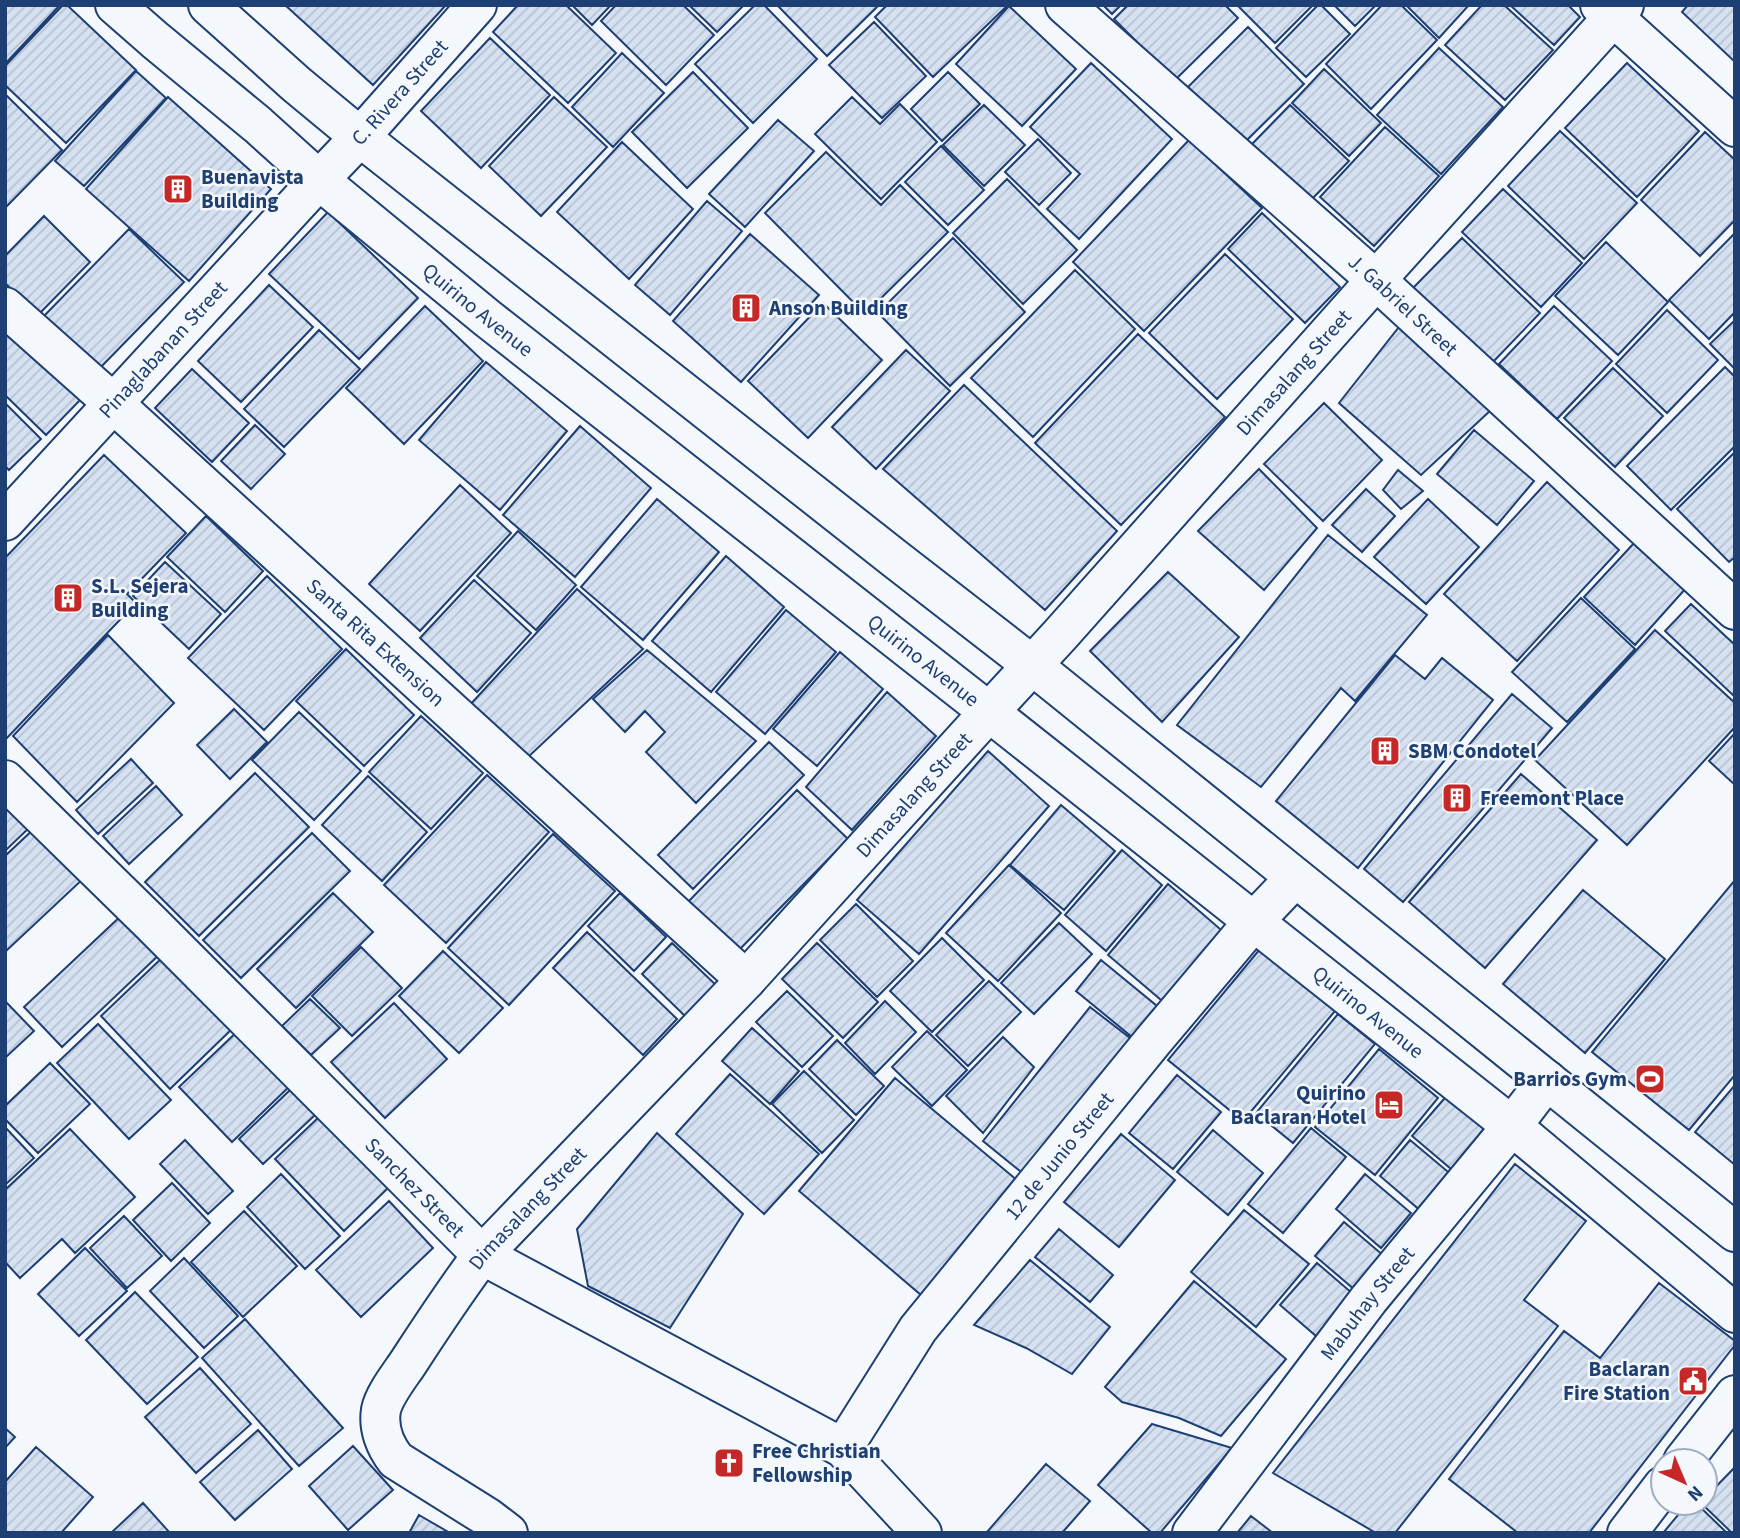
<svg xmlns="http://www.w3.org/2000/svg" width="1740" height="1538" font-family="'Source Sans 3',sans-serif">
	<defs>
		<pattern id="building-hatch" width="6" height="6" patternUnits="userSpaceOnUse" patternTransform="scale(1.75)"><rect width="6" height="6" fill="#d5e0f0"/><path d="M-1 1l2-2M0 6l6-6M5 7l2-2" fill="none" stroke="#b6c1d1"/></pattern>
	</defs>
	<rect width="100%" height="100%" fill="#f4f7fb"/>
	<path fill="url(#building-hatch)" stroke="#1d3f73" stroke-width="2" d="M5,5H60L5,64Z
		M63,5H67L136,70L66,143L5,85V66Z
		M285,5H446L373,85Z
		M518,5H566L616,53L568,103L493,32Z
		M572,5H611L592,25Z
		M616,5H683L714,35L666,85L601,21Z
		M689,5H744L717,32Z
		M755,5H764L817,59L753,123L695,64Z
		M777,5H876L877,7L827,56Z
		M887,5H1008L933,77L875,17Z
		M1103,5H1121L1112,14Z
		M1128,5H1225L1238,18L1175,80L1114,19Z
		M1237,5H1313L1275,43Z
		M1318,5H1321L1350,34L1306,77L1276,48Z
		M1334,5H1376L1355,26Z
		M1382,5H1401L1437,40L1371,109L1326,64Z
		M1406,5H1469L1439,38Z
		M1482,5H1504L1553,50L1505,100L1445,45Z
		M1510,5H1568L1580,17L1554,45Z
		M1688,5H1735V62L1682,12Z
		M1009,6L1076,69L1022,126L956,64Z
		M874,22L926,76L882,118L829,65Z
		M1248,27L1304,84L1244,143L1188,87Z
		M490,38L550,95L481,168L421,111Z
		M1439,48L1503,107L1441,174L1377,115Z
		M622,53L664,93L613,147L572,107Z
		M1091,63L1172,139L1079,239L1047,209L1080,174L1030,127Z
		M1627,63L1699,131L1637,197L1565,128Z
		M1324,69L1381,123L1349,156L1292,103Z
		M136,71L166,98L84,186L55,161Z
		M693,72L748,128L687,188L632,132Z
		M948,72L980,104L942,141L911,109Z
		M6,95L62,150L5,208V96Z
		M168,97L271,189L189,281L86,189Z
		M554,97L607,147L541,216L489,166Z
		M852,97L880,124L900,104L937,142L881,199L815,134Z
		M984,105L1025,145L984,186L943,145Z
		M1290,105L1349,161L1311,200L1252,144Z
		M778,120L814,151L745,227L709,194Z
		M1385,127L1439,176L1374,246L1320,197Z
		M1560,131L1637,203L1584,259L1508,186Z
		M1705,132L1735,160V220L1700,256L1641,200Z
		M1038,139L1071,173L1039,205L1005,172Z
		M1189,140L1262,208L1144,331L1073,262Z
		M622,142L693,209L629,279L557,212Z
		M941,146L984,190L948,225L905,182Z
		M826,152L881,205L900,185L948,232L865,314L765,213Z
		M1007,179L1077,250L1023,304L953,233Z
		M1503,189L1582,263L1541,307L1462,232Z
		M707,201L742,231L670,315L635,285Z
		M328,212L418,298L359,359L269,274Z
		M1262,213L1340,287L1305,323L1228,249Z
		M44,216L90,262L38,315L5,283V256Z
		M129,229L184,282L97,371L42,318Z
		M1735,233V312L1709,339L1669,300Z
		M750,234L819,295L741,382L673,321Z
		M953,238L1025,312L950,386L878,313Z
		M1462,238L1540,313L1492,363L1413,288Z
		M1606,242L1668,302L1618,355L1555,296Z
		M1225,254L1293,319L1217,399L1149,333Z
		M1075,270L1135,329L1033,437L971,378Z
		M269,285L313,327L241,402L198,361Z
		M823,303L882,360L808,438L748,381Z
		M425,306L483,361L404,444L346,388Z
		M1554,306L1612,361L1557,419L1499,364Z
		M1667,310L1718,360L1667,413L1616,364Z
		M1735,320V369L1710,344Z
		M14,325L84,396L46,435L5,395V333Z
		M1399,327L1491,410L1421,475L1339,403Z
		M319,330L360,369L284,447L244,409Z
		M1138,334L1225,417L1121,525L1035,443Z
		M906,350L950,391L876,469L832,427Z
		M486,362L567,431L500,510L419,440Z
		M1725,367L1735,377V446L1671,510L1627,466Z
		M1613,368L1663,416L1615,467L1564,418Z
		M192,369L249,423L212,462L155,408Z
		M964,385L1117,531L1045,610L883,469Z
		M5,403L41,439L9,470L5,466Z
		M1324,403L1382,460L1323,521L1264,464Z
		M255,425L285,454L251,489L221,461Z
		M580,426L651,488L575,577L503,515Z
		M1474,430L1534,481L1497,525L1437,474Z
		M1735,452V557L1729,562L1677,509Z
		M104,455L186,533L127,594L136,603L5,740V558Z
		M1259,469L1317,528L1264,590L1198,531Z
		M1398,470L1423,491L1401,509L1383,490Z
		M1547,482L1619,550L1517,661L1444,594Z
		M460,485L511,533L420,631L369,584Z
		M1366,489L1395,516L1362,552L1332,525Z
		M657,499L719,552L643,640L581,587Z
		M1428,499L1479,547L1426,604L1374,557Z
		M206,516L263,571L225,612L167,557Z
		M518,531L576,585L536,630L477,576Z
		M1328,535L1427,615L1355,701L1341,688L1261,787L1177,725Z
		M1636,541L1687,587L1635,645L1584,597Z
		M726,556L784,607L711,692L652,641Z
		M165,562L221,614L189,649L133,596Z
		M1168,572L1239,637L1162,722L1090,651Z
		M267,576L342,649L264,730L188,658Z
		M474,580L531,633L477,692L420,638Z
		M577,589L643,649L525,760L468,707Z
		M1581,598L1635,649L1567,722L1512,672Z
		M1691,604L1735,645V697L1665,631Z
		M786,610L836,652L765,734L716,692Z
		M1655,630L1735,703V727L1627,845L1535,760Z
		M108,635L174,703L77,802L13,736Z
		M346,649L414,715L364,766L296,701Z
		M647,650L756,741L696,803L646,752L665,732L645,711L625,732L593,699Z
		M840,652L883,689L817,766L773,729Z
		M1395,655L1425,679L1442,658L1493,700L1358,868L1276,801Z
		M887,692L936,736L852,830L806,787Z
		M1512,694L1552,728L1403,902L1364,869Z
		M234,709L267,742L230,779L197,745Z
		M299,712L361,771L314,820L252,760Z
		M421,716L483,773L431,829L369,772Z
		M1735,733V785L1709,761Z
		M769,742L804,775L693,889L658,855Z
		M988,751L1049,806L919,954L857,900Z
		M131,759L153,783L98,834L76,810Z
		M255,773L309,827L199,936L145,882Z
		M1521,774L1597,840L1485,968L1409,902Z
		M487,775L549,832L446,943L384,885Z
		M368,776L427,832L382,881L322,825Z
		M156,786L182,815L129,864L103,836Z
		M797,790L848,839L737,952L687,903Z
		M5,797L32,825L5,851Z
		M1061,805L1115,851L1064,910L1010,865Z
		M36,827L85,877L5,952V856Z
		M312,833L350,871L241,978L203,940Z
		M553,834L615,891L509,1005L448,948Z
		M1122,850L1162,885L1106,951L1065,915Z
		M1009,865L1061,913L998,981L946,933Z
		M1735,880V1075L1689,1130L1592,1052Z
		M1168,884L1227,935L1167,1005L1108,955Z
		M1583,890L1665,959L1585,1053L1503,984Z
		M333,893L373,932L296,1008L257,969Z
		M620,893L666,937L634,971L588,926Z
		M856,904L913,961L877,997L820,940Z
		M123,914L161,953L62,1047L24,1007Z
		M1059,923L1092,954L1034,1014L1001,983Z
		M587,932L677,1019L643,1055L553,968Z
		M942,938L984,980L932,1032L890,991Z
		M672,943L719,988L689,1020L642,974Z
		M817,943L878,1002L843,1038L782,979Z
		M361,947L402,988L352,1036L312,996Z
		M1260,949L1335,1011L1243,1121L1168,1060Z
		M443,951L503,1008L459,1053L399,996Z
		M163,957L232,1029L170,1089L101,1016Z
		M1101,960L1157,1006L1132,1037L1076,991Z
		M989,981L1021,1012L968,1066L936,1035Z
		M787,991L833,1036L802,1067L756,1022Z
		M310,999L340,1028L311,1055L282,1026Z
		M5,1001L34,1031L5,1058Z
		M885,1001L916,1032L875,1074L845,1043Z
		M394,1003L447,1059L385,1118L331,1062Z
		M1090,1007L1139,1045L1031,1180L983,1141Z
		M1338,1014L1375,1044L1293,1143L1256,1113Z
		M98,1024L171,1100L129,1139L57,1063Z
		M242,1027L294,1082L232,1142L179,1087Z
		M752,1028L799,1071L770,1104L722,1061Z
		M927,1031L967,1070L932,1106L892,1067Z
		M1003,1037L1034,1067L983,1133L946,1096Z
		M837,1040L884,1086L856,1115L809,1069Z
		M1379,1049L1438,1098L1375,1175L1315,1127Z
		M50,1063L90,1104L38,1153L5,1119V1106Z
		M804,1071L854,1120L822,1153L772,1104Z
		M730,1074L819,1154L764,1214L676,1134Z
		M1177,1075L1221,1112L1173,1169L1129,1133Z
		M895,1078L1018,1181L921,1295L799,1191Z
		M1735,1085V1165L1695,1132Z
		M290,1090L315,1115L263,1164L239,1139Z
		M1450,1092L1495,1131L1457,1174L1412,1136Z
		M320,1116L388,1188L344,1231L275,1159Z
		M5,1127L34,1158L5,1185Z
		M1311,1128L1346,1157L1283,1233L1248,1204Z
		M70,1129L135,1197L75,1253L62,1239L20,1278L5,1262V1190Z
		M1213,1130L1263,1173L1228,1215L1177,1172Z
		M657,1133L743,1214L670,1328L588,1286L577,1229Z
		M1121,1134L1175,1180L1119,1247L1064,1202Z
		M185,1140L233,1191L208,1214L160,1164Z
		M1410,1140L1453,1176L1422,1212L1380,1176Z
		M1515,1164L1586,1221L1524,1300L1558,1326L1395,1533H1376L1273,1473Z
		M281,1174L340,1236L305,1269L247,1207Z
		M1365,1174L1411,1213L1381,1248L1336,1209Z
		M172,1183L210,1223L171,1261L133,1220Z
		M389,1201L433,1248L361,1317L316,1270Z
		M1244,1210L1309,1264L1256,1327L1191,1272Z
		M244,1211L297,1266L243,1317L191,1262Z
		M124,1216L162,1256L127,1288L90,1248Z
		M1344,1222L1384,1256L1355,1290L1315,1256Z
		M1059,1229L1113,1275L1090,1302L1035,1257Z
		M85,1248L127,1291L79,1336L38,1294Z
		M184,1258L238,1316L204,1348L150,1291Z
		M1030,1260L1110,1327L1072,1374L1026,1348L974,1325Z
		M1317,1263L1352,1293L1316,1336L1280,1305Z
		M1194,1281L1286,1359L1221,1436L1179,1418L1122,1402L1105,1387Z
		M1659,1283L1735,1341V1345L1589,1533H1518L1449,1479L1564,1331L1600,1358Z
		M135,1292L198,1357L147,1404L86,1340Z
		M245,1319L343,1428L299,1466L202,1358Z
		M200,1368L251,1424L196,1473L145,1417Z
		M1152,1424L1232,1448L1160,1533H1152L1098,1485Z
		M5,1428L15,1437L5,1448Z
		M258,1430L292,1469L235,1520L200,1482Z
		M353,1446L393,1490L348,1530L309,1486Z
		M36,1447L93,1497L61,1533H5V1482Z
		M1046,1464L1090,1501L1062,1533H988L987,1532Z
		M1735,1467V1533H1732L1701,1503H1705V1498Z
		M143,1503L170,1533H111Z
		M1688,1503H1696L1727,1533H1663Z
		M419,1515L450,1533H409Z
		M1251,1516L1273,1533H1237Z"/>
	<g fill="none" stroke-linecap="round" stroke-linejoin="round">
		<g stroke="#1d3f73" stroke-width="42">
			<g id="minor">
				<path id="s1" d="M1065,5L1376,280L1735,610"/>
				<path d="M1600,5L1735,127"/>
				<path id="s2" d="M5,307L114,404L746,980"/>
				<path id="s3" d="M5,521L319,180"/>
				<path id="s4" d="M5,780L151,923L482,1255L843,1448L922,1533"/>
				<path id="s5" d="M843,1448L918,1329L1153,1041L1254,921L1295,878"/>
				<path d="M1683,1461L1735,1395"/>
				<path id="s6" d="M508,1533L487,1517L396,1460C385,1446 378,1428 381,1410C384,1395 400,1375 408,1363C432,1326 456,1290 482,1255L746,980L989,712L1060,635L1376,280L1624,5"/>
				<path id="s7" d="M1192,1533L1369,1299L1512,1126L1547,1080"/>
				<path d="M1627,1533L1663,1486"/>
			</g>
		</g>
		<g stroke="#1d3f73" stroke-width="42">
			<g id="tertiary">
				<path id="s8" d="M319,180L360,137L477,5"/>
			</g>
		</g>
		<g stroke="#1d3f73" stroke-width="42">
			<g id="secondary">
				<path id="s9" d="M115,5L155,40L258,125L319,180L487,318L989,712L1512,1126L1735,1313"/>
				<path d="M208,5L296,84L360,137L894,558L1032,665L1735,1232"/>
			</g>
		</g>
		<use href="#minor" stroke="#f4f7fb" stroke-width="38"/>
		<use href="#tertiary" stroke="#f4f7fb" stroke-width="38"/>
		<use href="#secondary" stroke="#f4f7fb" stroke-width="38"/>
	</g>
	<defs>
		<g id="building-square" transform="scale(1.575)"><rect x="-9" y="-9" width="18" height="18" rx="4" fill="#c62828" stroke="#f4f7fb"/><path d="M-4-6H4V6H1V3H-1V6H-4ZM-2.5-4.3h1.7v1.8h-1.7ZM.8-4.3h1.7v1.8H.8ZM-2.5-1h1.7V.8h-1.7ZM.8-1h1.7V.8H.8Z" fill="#fff"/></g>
		<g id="stadium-square" transform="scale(1.575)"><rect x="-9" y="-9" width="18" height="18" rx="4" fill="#c62828" stroke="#f4f7fb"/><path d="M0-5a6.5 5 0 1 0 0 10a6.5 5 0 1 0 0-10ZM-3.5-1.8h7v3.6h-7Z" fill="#fff"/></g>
		<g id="hotel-square" transform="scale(1.575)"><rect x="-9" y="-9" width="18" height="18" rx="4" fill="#c62828" stroke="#f4f7fb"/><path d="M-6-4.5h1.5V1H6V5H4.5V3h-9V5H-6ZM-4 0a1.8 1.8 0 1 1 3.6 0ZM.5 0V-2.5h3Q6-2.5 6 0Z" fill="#fff"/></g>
		<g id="civic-square" transform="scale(1.575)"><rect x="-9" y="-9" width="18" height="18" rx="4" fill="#c62828" stroke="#f4f7fb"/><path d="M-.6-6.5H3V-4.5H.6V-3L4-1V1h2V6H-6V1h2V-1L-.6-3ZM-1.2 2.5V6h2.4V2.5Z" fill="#fff"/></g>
		<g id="church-square" transform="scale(1.575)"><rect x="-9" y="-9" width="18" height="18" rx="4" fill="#c62828" stroke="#f4f7fb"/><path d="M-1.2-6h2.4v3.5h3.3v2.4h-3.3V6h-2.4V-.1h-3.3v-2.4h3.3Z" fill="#fff"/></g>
	</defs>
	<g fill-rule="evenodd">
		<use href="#building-square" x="178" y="189"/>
		<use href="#building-square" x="746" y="308"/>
		<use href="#building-square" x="68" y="598"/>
		<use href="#building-square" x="1385" y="751"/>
		<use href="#building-square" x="1457" y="798"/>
		<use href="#stadium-square" x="1650" y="1079"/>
		<use href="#hotel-square" x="1389" y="1105"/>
		<use href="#civic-square" x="1693" y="1381"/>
		<use href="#church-square" x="729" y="1463"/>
	</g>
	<g text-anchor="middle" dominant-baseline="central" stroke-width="5" stroke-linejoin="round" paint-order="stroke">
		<g font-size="21" fill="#1d3f73" stroke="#f4f7fb">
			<text stroke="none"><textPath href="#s8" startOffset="119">C. Rivera Street</textPath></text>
			<text stroke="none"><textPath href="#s1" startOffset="452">J. Gabriel Street</textPath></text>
			<text stroke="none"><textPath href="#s9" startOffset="474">Quirino Avenue</textPath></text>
			<text stroke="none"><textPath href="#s3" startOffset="233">Pinaglabanan Street</textPath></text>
			<text stroke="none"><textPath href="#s6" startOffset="1572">Dimasalang Street</textPath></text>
			<text stroke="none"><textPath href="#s2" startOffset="500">Santa Rita Extension</textPath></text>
			<text stroke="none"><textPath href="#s9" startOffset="1041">Quirino Avenue</textPath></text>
			<text stroke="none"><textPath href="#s6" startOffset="1004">Dimasalang Street</textPath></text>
			<text stroke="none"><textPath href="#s9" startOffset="1608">Quirino Avenue</textPath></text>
			<text stroke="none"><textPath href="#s5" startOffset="364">12 de Junio Street</textPath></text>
			<text stroke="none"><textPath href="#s4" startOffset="578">Sanchez Street</textPath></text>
			<text stroke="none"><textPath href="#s6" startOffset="438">Dimasalang Street</textPath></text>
			<text stroke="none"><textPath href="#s7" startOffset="289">Mabuhay Street</textPath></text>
		</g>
		<g font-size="21" font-weight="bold" fill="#1d3f73" stroke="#f4f7fb" text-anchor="start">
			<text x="201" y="177">Buenavista<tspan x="201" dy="24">Building</tspan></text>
			<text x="769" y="308">Anson Building</text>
			<text x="91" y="586">S.L. Sejera<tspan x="91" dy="24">Building</tspan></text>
			<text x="1408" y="751">SBM Condotel</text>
			<text x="1480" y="798">Freemont Place</text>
			<text x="1627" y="1079" text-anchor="end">Barrios Gym</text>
			<text x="1366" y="1093" text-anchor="end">Quirino<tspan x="1366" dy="24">Baclaran Hotel</tspan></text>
			<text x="1670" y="1369" text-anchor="end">Baclaran<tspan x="1670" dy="24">Fire Station</tspan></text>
			<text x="752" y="1451">Free Christian<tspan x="752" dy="24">Fellowship</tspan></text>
		</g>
	</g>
	<rect width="1740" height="1538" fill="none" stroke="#1d3f73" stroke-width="14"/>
	<g transform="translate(1684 1482) rotate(136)"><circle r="33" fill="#f4f7fb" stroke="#9eadc5" stroke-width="2"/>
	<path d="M0-5L12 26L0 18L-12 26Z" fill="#c62828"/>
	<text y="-10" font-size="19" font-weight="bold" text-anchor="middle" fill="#1d3f73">N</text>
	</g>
</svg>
